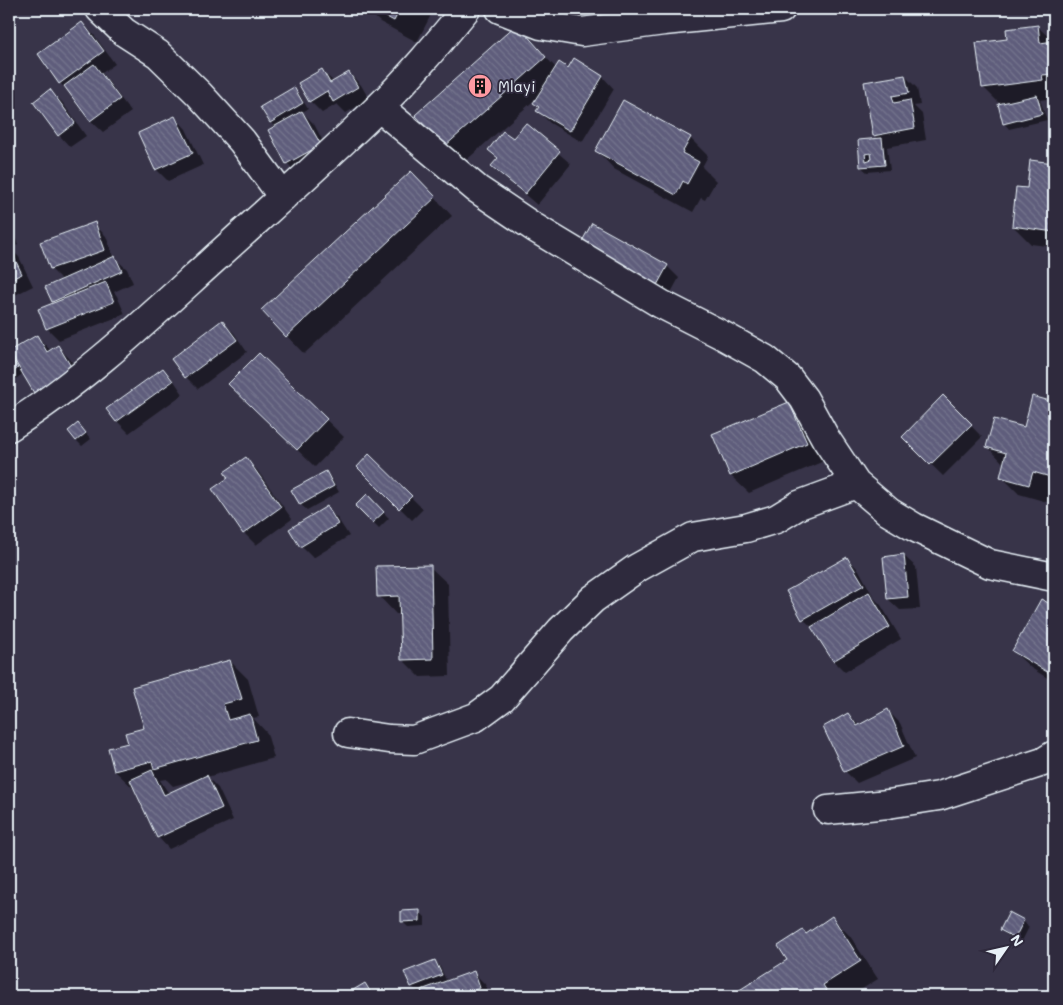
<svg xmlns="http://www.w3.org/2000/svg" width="1063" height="1005" font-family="Mali,sans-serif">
	<defs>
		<pattern id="building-back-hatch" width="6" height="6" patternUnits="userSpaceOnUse" patternTransform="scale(1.25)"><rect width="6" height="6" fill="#5e5d7b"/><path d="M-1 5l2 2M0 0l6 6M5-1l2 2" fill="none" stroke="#75758e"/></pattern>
	</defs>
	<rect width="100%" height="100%" fill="#383449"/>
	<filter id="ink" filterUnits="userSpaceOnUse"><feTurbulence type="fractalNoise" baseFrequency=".02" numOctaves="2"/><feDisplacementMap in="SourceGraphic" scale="10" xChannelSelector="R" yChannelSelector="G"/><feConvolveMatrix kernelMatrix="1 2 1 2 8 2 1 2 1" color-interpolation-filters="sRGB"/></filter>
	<g filter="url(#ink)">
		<path fill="#0007" fill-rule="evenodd" d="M366,9H434L417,42L380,22Z
			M82,23L94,35L115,64L102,73L131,112L103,132L91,121L72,95L60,83Z
			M517,26L556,68L568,70L574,60L603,77L614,89L582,142L550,123L538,111L540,108L539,96L462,164L444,146Z
			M1038,27L1054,42V98L1040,100L1047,120L1009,129L1004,123L999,103L983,87L1009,40Z
			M322,71L334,82L349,73L361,85L369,99L346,113L337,104L322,113L310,101L300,84Z
			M905,76L917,88L920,105L914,106L922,114L926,140L887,147L890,170L867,172L861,167L859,141L878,139L875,135L866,83Z
			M293,89L299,94L308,109L302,112L314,124L331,157L299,175L287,163L275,127L270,122Z
			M50,91L62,102L86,136L70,147L59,135Z
			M175,117L186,129L203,165L168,181L156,169Z
			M526,125L571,164L537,205L492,166L498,159L490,150L513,140Z
			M690,138L708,156L702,167L716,181L705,200L701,198L693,212L614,169L597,151Z
			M1032,161L1054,164V247L1031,244L1013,226L1028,190Z
			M428,190L452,216L304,354L263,311Z
			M9,221L18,245L10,248L19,257L33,286L9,298Z
			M94,224L106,236L114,258L127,269L133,283L114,292L117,296L125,314L59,340L47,328L55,304L53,301L62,280L51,269Z
			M592,225L667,266L679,278L668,298Z
			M222,322L234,333L247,352L198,389L186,377L172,359Z
			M37,336L51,351L58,347L70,359L84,382L47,404L35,392L24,373L10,383L9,382V355L20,370L22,369Z
			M259,355L344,437L315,467L248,402Z
			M163,369L174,381L183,394L129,433L117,421Z
			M943,397L982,437L943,476L903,437Z
			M1033,397L1054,403V490L1050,489L1047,502L1019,494L1001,476L1004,464L988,447L1025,428Z
			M9,401L14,407L9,411Z
			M789,403L807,421L824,461L749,493L731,476L714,435Z
			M78,424L91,439L82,446L76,440Z
			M369,456L423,509L412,520L359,467Z
			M245,458L257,470L292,519L256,545L244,533Z
			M325,472L331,478L339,492L307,510L301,505L293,490Z
			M367,496L389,518L379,528L357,506Z
			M326,508L338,519L349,536L313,558L301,546Z
			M904,556L916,567L920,609L900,610L888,599Z
			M847,558L859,570L874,598L881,605L901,639L845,672L834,661L815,630L803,619Z
			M430,567L448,584L450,676L420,677L402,659L401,614H396L379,596Z
			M1042,601L1054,608V682L1031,668L1013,651Z
			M230,661L248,679L259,717L253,718L267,733L274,758L207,777L218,788L233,820L169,849L158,837L134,788H133L115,771L129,744ZM166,779L173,786L196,780L197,781L169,794L160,780Z
			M888,711L900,723L915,758L857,783L845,771L848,714L860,726Z
			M419,911L425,917V926L408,927L402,921Z
			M832,918L850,936L878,979L851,996H733L789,960L806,935Z
			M1023,921L1029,927L1021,943L1007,935L1001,930Z
			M435,961L440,967L447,982L473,972L485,984L490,996H425L423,990L418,992L412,987L406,973Z
			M365,984L377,996H345Z"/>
		<path fill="url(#building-back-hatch)" stroke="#e8f1f8" fill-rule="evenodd" d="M372,9H400L394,21Z
			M82,22L104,51L59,84L38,54Z
			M517,24L546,57L444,147L415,115Z
			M1038,25L1040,43L1054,41V74L1042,75L1043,80L982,88L976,43L1007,39L1006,29Z
			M574,58L603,76L570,131L536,111L539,107L533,103L559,62L568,68Z
			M94,64L120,99L90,121L64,86Z
			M322,69L330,83L349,72L358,87L333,102L327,91L309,102L298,83Z
			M905,75L909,93L892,96L894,103L910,100L915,128L873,136L864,82Z
			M294,87L303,103L270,123L260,107Z
			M50,89L75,123L58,136L33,102Z
			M1037,95L1042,114L1003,124L998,104Z
			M623,100L691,137L682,153L699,162L687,184L683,181L676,195L595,151Z
			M302,111L321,145L286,164L268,130Z
			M175,116L193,153L155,170L138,133Z
			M526,123L560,151L525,194L491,166L498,158L488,150L503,131L513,138Z
			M882,138L885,165L860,167L858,140ZM871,153L872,159L866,161L865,154Z
			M1030,160L1054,163V232L1012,226L1016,187L1027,188Z
			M411,171L436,197L286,337L261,310Z
			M95,222L105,250L50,269L40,242Z
			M592,223L668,265L656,287L580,245Z
			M9,247L22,274L9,280Z
			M115,256L122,271L52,302L45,287Z
			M106,282L114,302L46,329L38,309Z
			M222,320L237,340L185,378L171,359Z
			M37,335L47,352L58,345L73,370L34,393L9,351Z
			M259,353L327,419L297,450L228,384Z
			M9,355L18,368L9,375Z
			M163,368L173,381L116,422L106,409Z
			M943,395L972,424L930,465L902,437Z
			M1032,396L1054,402V478L1033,472L1029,485L1000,477L1006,453L986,447L994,419L1024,427Z
			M789,402L807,443L730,476L712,434Z
			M78,423L86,433L76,441L68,431Z
			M369,454L412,496L399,509L357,467Z
			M246,457L281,507L243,534L212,489L228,478L224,472Z
			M326,471L334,486L300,505L291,490Z
			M367,494L384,512L372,523L355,506Z
			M327,506L338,524L300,547L289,529Z
			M904,554L908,597L887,599L883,557Z
			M847,557L864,585L802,620L786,591Z
			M431,565L433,659L401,660L399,596L377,597L376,566Z
			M869,592L890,627L833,661L811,627Z
			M1041,599L1054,606V676L1012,651Z
			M230,660L242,699L223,704L228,720L250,714L257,740L154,769L152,761L114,771L108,748L128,743L125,733L144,728L132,687Z
			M888,709L904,746L844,772L823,727L848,713L857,726Z
			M152,770L164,795L207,775L222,808L157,838L130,780Z
			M420,910V921L401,922V911Z
			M1009,912L1024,920L1015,938L1000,930Z
			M832,916L861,961L823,985L830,996H730L787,960L778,946L803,930L806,934Z
			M435,960L442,975L411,987L404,972Z
			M474,971L480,988L458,996H423L421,990Z
			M365,983L373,996H343Z"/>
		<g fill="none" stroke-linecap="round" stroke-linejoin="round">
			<g stroke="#e8f1f8" stroke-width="31">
				<path id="minor" d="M100,9L124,32L158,54L199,94L242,141L283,197
					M500,9L541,25L582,32L664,21L781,9
					M379,107L477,189L535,228L661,304L722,335L765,359L788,378L804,399L826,439L856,484L889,512L914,527L990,564L1054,577
					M9,427C83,381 147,320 211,262C267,211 324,161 378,108C410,77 438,43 466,9
					M348,733L389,739L414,740L476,717L502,698L561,630L593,599L637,568L693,537L746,528L776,519L799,505L856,484
					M828,810L888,804L939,796L1043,762L1054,755"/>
			</g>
			<use href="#minor" stroke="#2f2a3d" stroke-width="28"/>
		</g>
	</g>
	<defs>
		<g id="building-disc" transform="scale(1.25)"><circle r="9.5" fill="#ff9aa2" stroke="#2f2a3d"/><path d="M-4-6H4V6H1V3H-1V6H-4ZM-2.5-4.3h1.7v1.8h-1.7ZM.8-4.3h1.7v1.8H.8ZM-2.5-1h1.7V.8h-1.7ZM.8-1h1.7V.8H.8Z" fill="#111"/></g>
	</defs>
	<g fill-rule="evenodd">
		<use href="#building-disc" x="480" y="86"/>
	</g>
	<g text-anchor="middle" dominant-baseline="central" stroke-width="4" stroke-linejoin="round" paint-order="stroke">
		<g font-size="15" fill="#e8f1f8" stroke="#2f2a3d" text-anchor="start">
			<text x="498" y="86">Mlayi</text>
		</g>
	</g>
	<rect width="1063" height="1005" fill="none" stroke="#2f2a3d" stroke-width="30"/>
	<rect x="15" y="15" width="1033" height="975" fill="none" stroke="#e8f1f8" stroke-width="2" filter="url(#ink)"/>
	<g transform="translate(1006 948) rotate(56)" stroke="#2f2a3d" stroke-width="4" paint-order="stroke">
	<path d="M0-4L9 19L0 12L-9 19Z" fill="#e8f1f8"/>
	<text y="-8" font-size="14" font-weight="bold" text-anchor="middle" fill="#e8f1f8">N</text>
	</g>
</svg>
